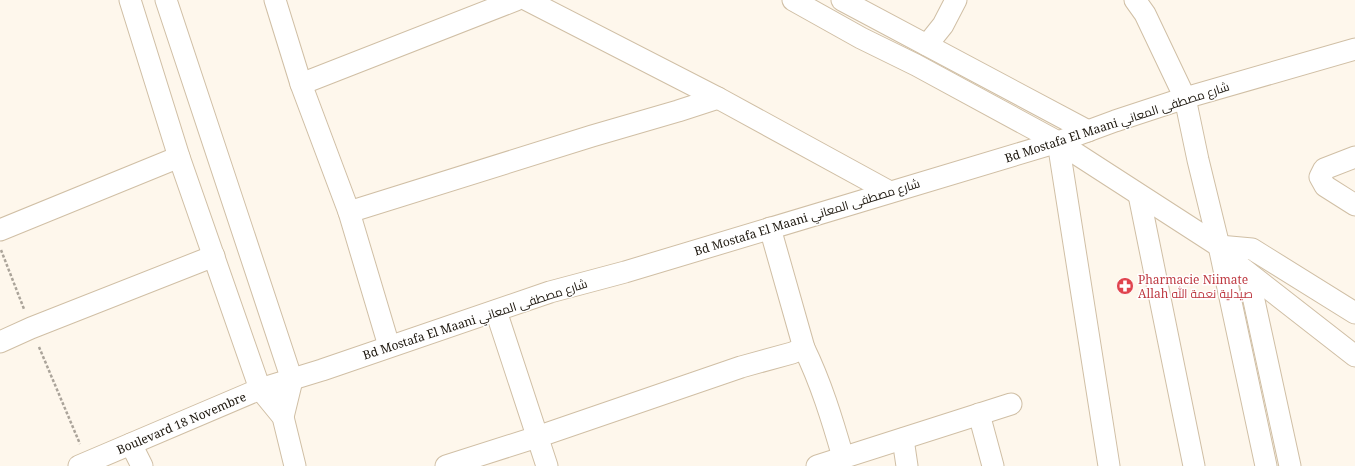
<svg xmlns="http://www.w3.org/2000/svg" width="1355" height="466" font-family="'Noto Serif',Cairo,serif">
	<rect width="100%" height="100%" fill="#fef7ec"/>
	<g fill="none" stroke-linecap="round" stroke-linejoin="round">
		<g stroke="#d0bfa5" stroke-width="23">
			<g id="minor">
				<path d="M130,0L179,157L260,389L283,417L295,466"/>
				<path d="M166,0L292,380L283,417"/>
				<path d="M275,0L301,84L349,212L389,346"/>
				<path d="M527,0L718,98L890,192"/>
				<path d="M793,0L861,38L916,65L1058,142L1219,246L1237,264L1355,356"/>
				<path d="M842,0L1088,131"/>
				<path d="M1135,0L1145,14L1185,98L1198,160L1219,246L1266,466"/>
				<path d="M927,45L943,25L956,0"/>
				<path d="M301,84L516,0"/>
				<path d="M1058,142L1109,466"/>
				<path d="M1355,157L1324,169L1320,177L1325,186L1355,205"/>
				<path d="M1139,195L1194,466"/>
				<path d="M349,212L592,136L678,111L718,98"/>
				<path d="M770,228L804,348"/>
				<path d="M0,230L179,157"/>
				<path d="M1219,246L1252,249L1355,313"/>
				<path d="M1248,273L1290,466"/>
				<path d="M496,311L547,466"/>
				<path d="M0,342L31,328L214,256"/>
				<path d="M979,414L993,466"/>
				<path d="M903,439L907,466"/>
				<path d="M131,444L142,466"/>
				<path id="s1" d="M79,466L260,389L322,370L550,292L625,272L1058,142L1115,121L1185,98L1355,49"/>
				<path d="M446,466L537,437L741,367L792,353L804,348C821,383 832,419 843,457"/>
				<path d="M817,466L1011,404"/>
			</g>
		</g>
		<path stroke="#aba49a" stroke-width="2.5" stroke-dasharray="3 2" stroke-linecap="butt" d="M1,250L24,309
			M39,347L80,444"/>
		<use href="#minor" stroke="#fff" stroke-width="21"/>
	</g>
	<defs>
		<g id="pharmacy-disc" transform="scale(0.9)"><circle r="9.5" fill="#e0444e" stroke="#fff"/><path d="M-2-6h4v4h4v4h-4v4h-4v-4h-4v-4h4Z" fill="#fff"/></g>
	</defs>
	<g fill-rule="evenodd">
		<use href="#pharmacy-disc" x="1125" y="286"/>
	</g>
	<g text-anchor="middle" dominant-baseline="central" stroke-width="3" stroke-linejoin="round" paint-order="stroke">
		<g font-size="12" fill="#1b150c" stroke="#fff">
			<text transform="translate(1117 122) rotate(-18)">Bd Mostafa El Maani شارع مصطفى المعاني</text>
			<text transform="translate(807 217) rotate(-17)">Bd Mostafa El Maani شارع مصطفى المعاني</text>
			<text transform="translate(475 319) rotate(-18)">Bd Mostafa El Maani شارع مصطفى المعاني</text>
			<text stroke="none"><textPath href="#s1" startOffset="111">Boulevard 18 Novembre</textPath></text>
		</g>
		<g font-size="12" fill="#be3a42" stroke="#fff" text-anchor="start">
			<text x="1138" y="279">Pharmacie Niimate<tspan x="1138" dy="14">Allah صيدلية نعمة الله</tspan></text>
		</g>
	</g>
</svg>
